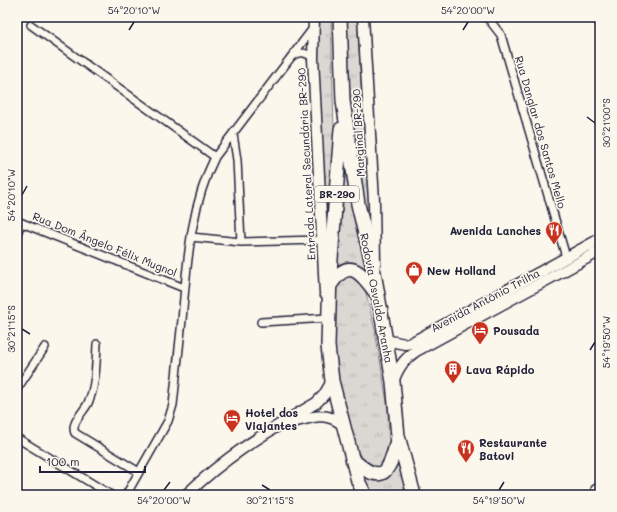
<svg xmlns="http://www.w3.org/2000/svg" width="617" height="512" font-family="Mali,sans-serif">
	<defs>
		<pattern id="grass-tufts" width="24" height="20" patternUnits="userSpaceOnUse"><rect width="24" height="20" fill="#dbd8d3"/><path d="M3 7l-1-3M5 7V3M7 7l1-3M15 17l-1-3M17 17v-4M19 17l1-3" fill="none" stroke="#bcb9b6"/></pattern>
	</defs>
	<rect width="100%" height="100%" fill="#fbf7ec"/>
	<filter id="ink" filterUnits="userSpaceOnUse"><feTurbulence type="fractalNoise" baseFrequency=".025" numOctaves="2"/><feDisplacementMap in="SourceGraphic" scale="8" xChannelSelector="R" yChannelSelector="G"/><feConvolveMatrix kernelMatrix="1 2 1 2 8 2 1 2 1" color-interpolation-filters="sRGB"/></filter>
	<g filter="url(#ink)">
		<path fill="url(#grass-tufts)" stroke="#7e7d87" d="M317,17H331L335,170L327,268L316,32Z
			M347,17H357L368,193L372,223L367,227L350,125Z
			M344,149L369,273C358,262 349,261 337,272Z
			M352,273L364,285L375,330L388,408L389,458L376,470L363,461L354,445L337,374L334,344L336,288L340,280Z
			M399,447L410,495H369L361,474L369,478Z"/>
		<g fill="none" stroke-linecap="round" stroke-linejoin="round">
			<g stroke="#22223b" stroke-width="10">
				<path id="street" d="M487,17L501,35L566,257
					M31,25L215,157
					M292,56C300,51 306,52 313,58
					M233,134L237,160L241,242
					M17,221L184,288
					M17,234L21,223
					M191,237L241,242L321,240
					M261,322L328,318
					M97,344C96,363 96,386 88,403C84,412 70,423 75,433L139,472
					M17,389L45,347
					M17,438L111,495
					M126,495L168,421L173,405C176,377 179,348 182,320C187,265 190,207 215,157L314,27
					M594,495L595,489L600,487"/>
			</g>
			<g stroke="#22223b" stroke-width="13">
				<path id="secondary" d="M314,17L313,58L325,293
					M363,17L374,201L375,264
					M385,340L405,344L411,343L600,239
					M393,382C398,368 404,359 416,351L600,251
					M289,423C310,418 324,410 342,424
					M186,495C228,454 267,432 316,403L324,395L332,381"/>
			</g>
			<g stroke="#22223b" stroke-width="16">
				<path id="highway" d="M340,17L343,101L358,204L374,272L393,382L398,436L414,495
					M341,129L330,272L328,346L332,381L358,481L365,495
					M329,287C348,256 360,271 376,293
					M352,459C385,489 390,469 398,437"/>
			</g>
			<use href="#street" stroke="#fbf7ec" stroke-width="7"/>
			<use href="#secondary" stroke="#fbf7ec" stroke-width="10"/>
			<use href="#highway" stroke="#fbf7ec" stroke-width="13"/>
		</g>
	</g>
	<path fill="none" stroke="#22223b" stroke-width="1.5" d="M129,30L134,22M463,30L468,22M587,117L595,123M22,195L27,186M22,329L30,334M590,350L595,342M262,485L270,490M164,490L170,482M499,490L504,482"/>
	<defs>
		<g id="restaurant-pin" transform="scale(0.9)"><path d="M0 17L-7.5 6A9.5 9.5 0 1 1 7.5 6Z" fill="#c8321e" stroke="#fbf7ec"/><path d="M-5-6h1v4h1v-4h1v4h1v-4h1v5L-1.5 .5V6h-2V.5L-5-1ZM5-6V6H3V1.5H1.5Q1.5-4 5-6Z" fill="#fff"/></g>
		<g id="shop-pin" transform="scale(0.9)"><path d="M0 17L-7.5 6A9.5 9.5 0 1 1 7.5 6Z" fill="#c8321e" stroke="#fbf7ec"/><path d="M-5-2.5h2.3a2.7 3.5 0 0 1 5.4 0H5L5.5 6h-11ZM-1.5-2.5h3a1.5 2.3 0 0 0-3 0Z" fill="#fff"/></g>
		<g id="hotel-pin" transform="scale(0.9)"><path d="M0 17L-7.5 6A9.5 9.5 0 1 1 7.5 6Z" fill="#c8321e" stroke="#fbf7ec"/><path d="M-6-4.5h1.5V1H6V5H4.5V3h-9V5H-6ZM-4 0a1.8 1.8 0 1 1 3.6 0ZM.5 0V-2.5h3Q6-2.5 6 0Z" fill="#fff"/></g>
		<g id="building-pin" transform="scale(0.9)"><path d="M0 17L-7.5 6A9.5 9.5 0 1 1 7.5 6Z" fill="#c8321e" stroke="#fbf7ec"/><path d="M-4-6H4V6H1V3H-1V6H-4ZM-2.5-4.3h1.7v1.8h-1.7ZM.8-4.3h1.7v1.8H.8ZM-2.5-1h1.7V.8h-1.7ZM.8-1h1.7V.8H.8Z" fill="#fff"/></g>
	</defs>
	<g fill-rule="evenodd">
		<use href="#restaurant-pin" x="554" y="230"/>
		<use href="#shop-pin" x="414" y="270"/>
		<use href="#hotel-pin" x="480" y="330"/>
		<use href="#building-pin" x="453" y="369"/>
		<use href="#hotel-pin" x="232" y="418"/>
		<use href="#restaurant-pin" x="466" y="448"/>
	</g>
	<g text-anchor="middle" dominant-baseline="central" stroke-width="3.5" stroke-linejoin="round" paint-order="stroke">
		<rect fill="#fbf7ec" stroke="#636270" stroke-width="1" x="315" y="186" width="44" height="16" rx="3"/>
		<g font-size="10" font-weight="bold" fill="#22223b">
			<text x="337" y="194">BR-290</text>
		</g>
		<g font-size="11" fill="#22223b" stroke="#fbf7ec">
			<text transform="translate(541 132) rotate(74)">Rua Danglar dos Santos Mello</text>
			<text transform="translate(358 133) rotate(-93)">Marginal BR-290</text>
			<text transform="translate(306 164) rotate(-93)">Entrada Lateral Secundária BR-290</text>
			<text transform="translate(105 244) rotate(22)">Rua Dom Ângelo Félix Mugnol</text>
			<text transform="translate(377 298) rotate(79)">Rodovia Osvaldo Aranha</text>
			<text transform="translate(485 300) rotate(-28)">Avenida Antônio Trilha</text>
		</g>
		<g font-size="11" font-weight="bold" fill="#22223b" stroke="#fbf7ec" text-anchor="start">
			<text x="541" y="230" text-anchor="end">Avenida Lanches</text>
			<text x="427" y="270">New Holland</text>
			<text x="493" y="330">Pousada</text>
			<text x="466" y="369">Lava Rápido</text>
			<text x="245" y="412">Hotel dos<tspan x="245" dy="13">Viajantes</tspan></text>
			<text x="479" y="442">Restaurante<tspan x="479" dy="13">Batovi</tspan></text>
		</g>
	</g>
	<rect width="617" height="512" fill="none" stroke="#fbf7ec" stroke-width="44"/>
	<path d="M40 466v6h105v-6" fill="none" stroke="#22223b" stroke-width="2"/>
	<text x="46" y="466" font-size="12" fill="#22223b" stroke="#fbf7ec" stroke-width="3" paint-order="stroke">100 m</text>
	<rect x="22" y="22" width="573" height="468" fill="none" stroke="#22223b" stroke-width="1.5"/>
	<g font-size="10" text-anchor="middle" fill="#22223b">
		<text x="134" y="14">54°20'10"W</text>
		<text x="468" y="14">54°20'00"W</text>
		<text transform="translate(606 123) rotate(-90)" y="4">30°21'00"S</text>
		<text transform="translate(11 195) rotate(-90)" y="4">54°20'10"W</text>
		<text transform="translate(11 329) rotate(-90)" y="4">30°21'15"S</text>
		<text transform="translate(606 342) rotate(-90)" y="4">54°19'50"W</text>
		<text x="164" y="504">54°20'00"W</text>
		<text x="270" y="504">30°21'15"S</text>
		<text x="499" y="504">54°19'50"W</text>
	</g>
</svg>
